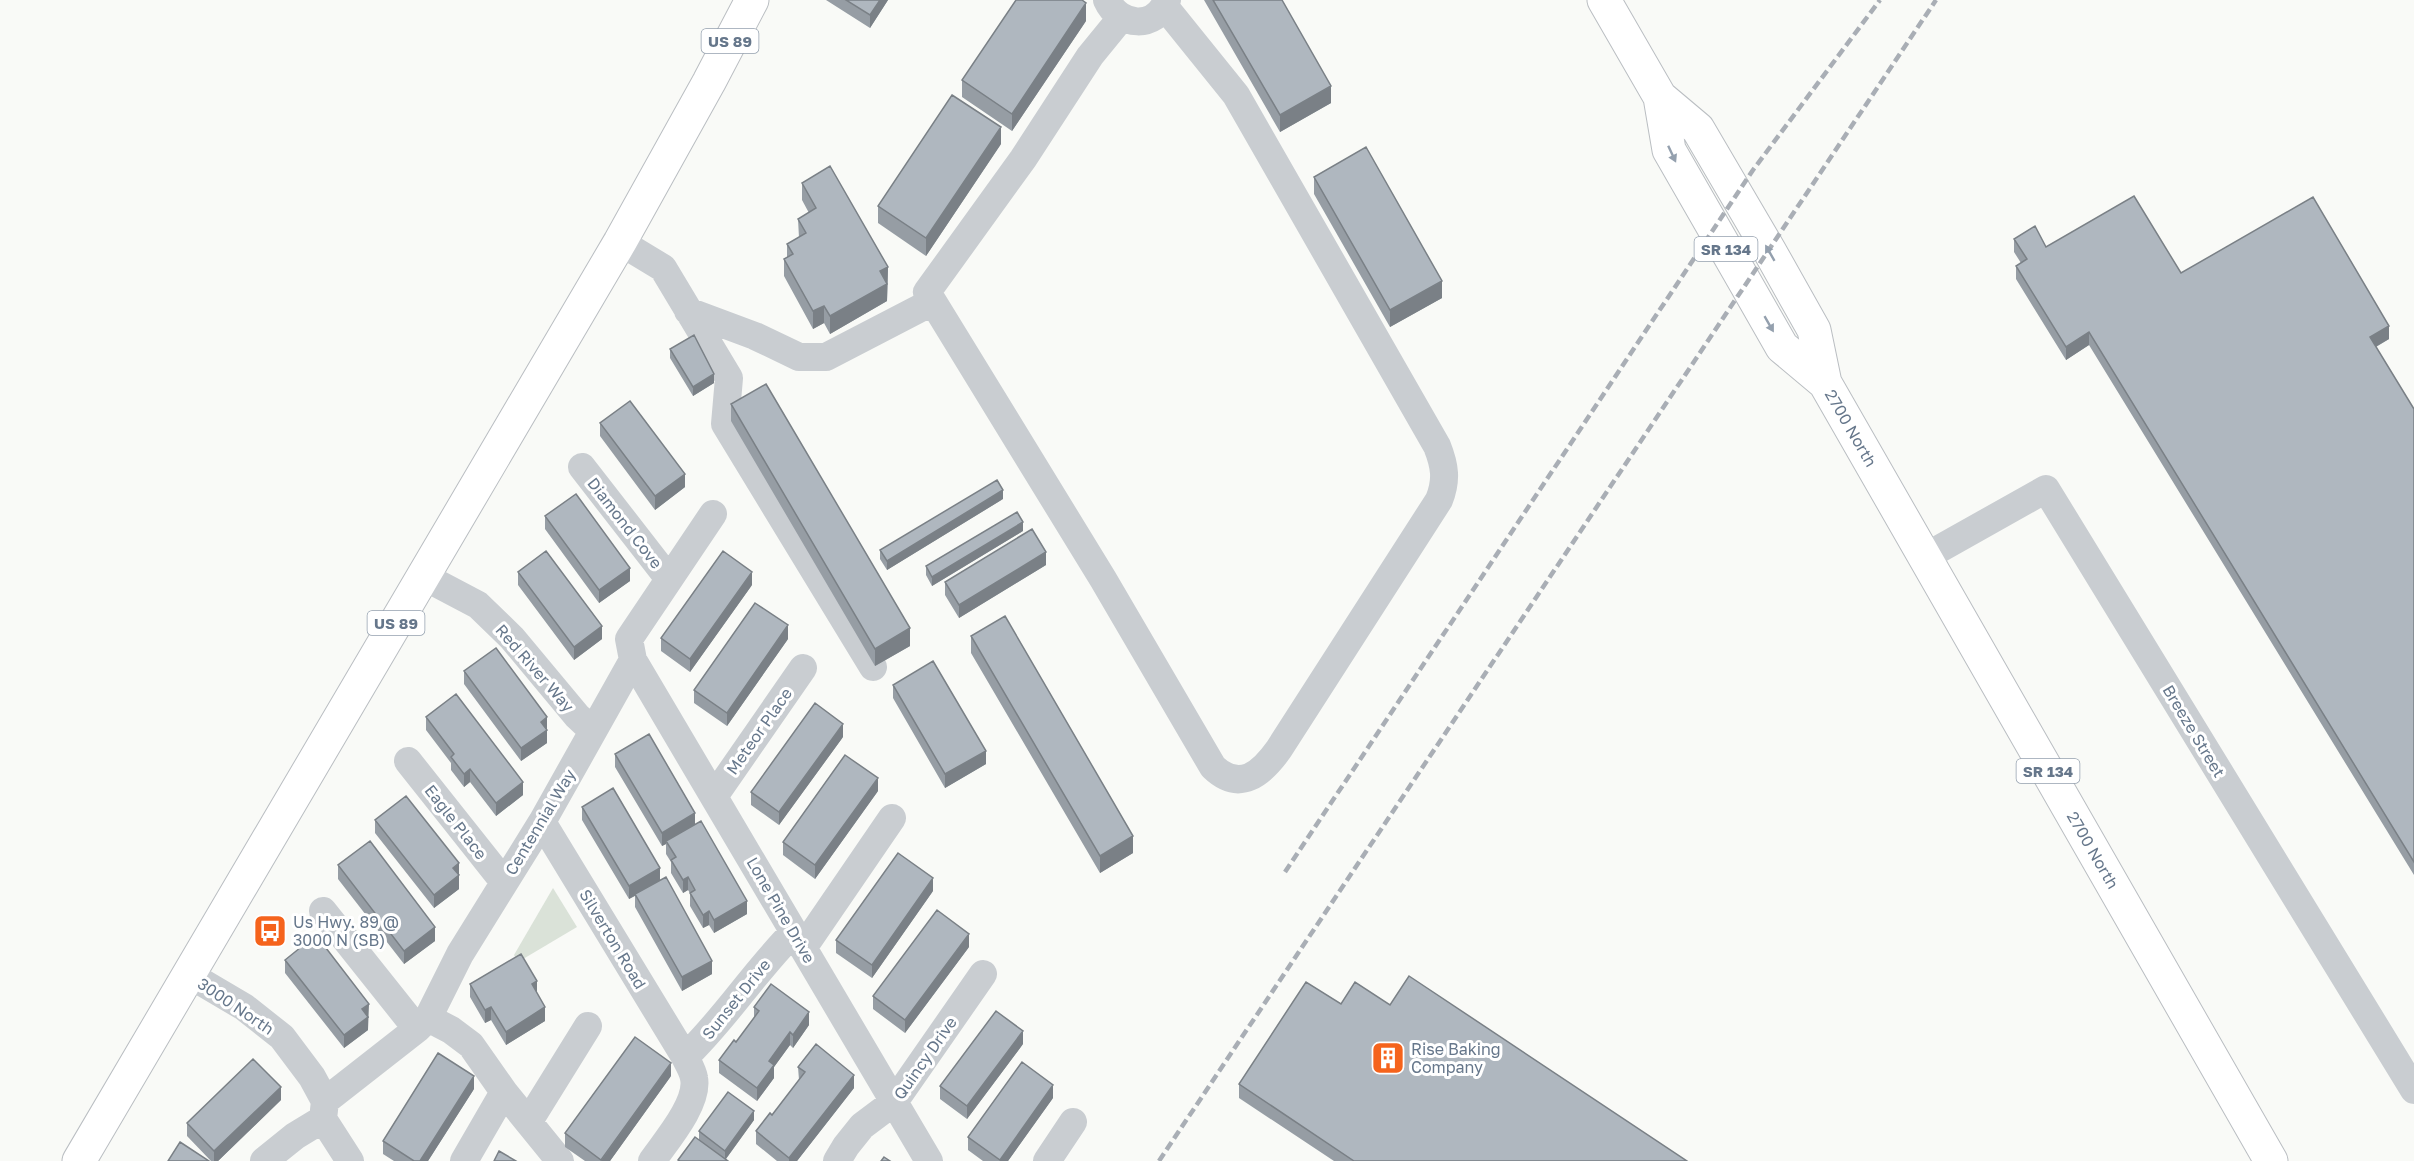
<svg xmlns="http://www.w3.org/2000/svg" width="2414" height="1161" font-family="'Golos Text',sans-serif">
	<rect width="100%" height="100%" fill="#f9faf7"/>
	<path fill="#dae2d8" d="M553,888L577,927L518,962L514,955Z"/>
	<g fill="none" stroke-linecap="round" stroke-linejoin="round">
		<g stroke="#babec2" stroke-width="35">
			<path id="major" d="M1604,0L1660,97L1698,129L1769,250L1814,330L1825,383L2271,1161
				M1660,97L1669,150L1746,284L1782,347L1825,383
				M79,1161L620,242L709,82L752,0"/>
		</g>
		<path stroke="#c9cdd1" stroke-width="28" d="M1107,0C1119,27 1156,30 1167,0
			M1121,18L1090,56L1023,159L927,292L1103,579L1213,767C1240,793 1262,773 1279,749L1439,500C1447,480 1445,466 1437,446L1236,95L1165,7
			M620,242L663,268L729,378L725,424L873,667
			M688,311L755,336L799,357H826L932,302
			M582,467L669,579
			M1925,557L2046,489L2414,1090
			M423,576L478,605L512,638L577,716L593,731
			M633,660L929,1161
			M408,761L504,882
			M715,795L803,668
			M542,822L685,1057
			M323,911L417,1029
			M803,948L892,818
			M188,974L244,1007L282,1037L312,1077L325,1101L323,1119L350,1161
			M428,1018L451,1030L471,1045L504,1092L560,1161
			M325,1101L417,1029L428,1018L460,954L542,822L633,660L629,639L713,514
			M529,1121L588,1026
			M264,1161L295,1136L323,1119
			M464,1161L504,1092
			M652,1161C666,1141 699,1103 694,1078C693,1071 688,1063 685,1057C725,1019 754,972 793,933
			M837,1161L846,1146L862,1126L894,1102L983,974
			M1047,1161L1073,1122"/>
		<use href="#major" stroke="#fff" stroke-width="33"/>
		<path stroke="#a9aeb5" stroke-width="4.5" stroke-dasharray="9 4.5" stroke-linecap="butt" d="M1285,872L1753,170L1880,0
			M1159,1161L1936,0"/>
	</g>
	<path fill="#969da4" d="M826,0H888L870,28Z
		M1204,0H1282L1331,103L1280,132Z
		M1086,21L1012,131L962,97V80Z
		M1001,144L926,256L878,223V206Z
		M1314,177L1442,298L1390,327L1314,194Z
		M802,183L888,267L887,301L830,334L824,323L813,329L784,276V259L787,257V244L799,238L798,219L809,213L802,200Z
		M2014,239L2046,247L2181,273L2389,339L2376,347L2414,409V875L2089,345L2066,360L2016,279V266L2021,263L2014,252Z
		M670,349L714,383L693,396L670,358Z
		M731,404L910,646L875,666L731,421Z
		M600,423L685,487L655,510L600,436Z
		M1003,499L887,570L880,559V550Z
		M545,516L630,581L599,603L545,529Z
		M1023,531L932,586L926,575V566Z
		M1046,565L959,618L945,595V582Z
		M518,572L602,639L574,660L518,585Z
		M752,585L690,672L661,651V638Z
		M971,636L1133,853L1100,873L971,653Z
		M788,639L727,726L694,703V690Z
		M464,671L547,730V743L521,761L464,684Z
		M893,685L986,764L945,788L893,698Z
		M426,717L523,795L496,816L470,782L464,787L451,770V763L426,730Z
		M843,737L779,825L751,805V792Z
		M615,754L695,824L747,914L714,933L709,925L703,928L690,906V893L688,890L683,893L671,873V862L666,854V844L662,846L615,767Z
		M878,791L815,879L783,855V842Z
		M582,807L660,880L712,974L682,991L635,907V896L629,899L582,820Z
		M375,820L459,876V889L434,908L375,833Z
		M338,865L435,941L404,964L338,879Z
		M933,891L872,978L836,953V940Z
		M969,947L905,1033L873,1009V996Z
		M285,960L369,1017L368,1018V1030L344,1048L285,973Z
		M470,984L537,994L545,1021L506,1045L491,1020L485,1023L470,997Z
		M1341,1004L1390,1005L1687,1161H1334L1239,1098V1084Z
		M754,1007L809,1025L793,1048L790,1045L774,1067V1078L757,1101L719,1073V1060L736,1042L754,1018Z
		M1023,1044L967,1119L940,1099V1086Z
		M798,1067L854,1088L797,1161H777L756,1144V1131L772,1115L799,1080Z
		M671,1076L610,1161H585L565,1147V1133Z
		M474,1089L428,1161H394L383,1154V1141Z
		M1053,1098L1008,1161H983L968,1150V1137Z
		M281,1100L218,1161H211L187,1136V1123Z
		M754,1120L726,1159L728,1161H678V1160L699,1140V1131Z"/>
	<path fill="#7a8086" d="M880,0H888L870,28V15Z
		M1086,3V21L1012,131V114Z
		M1331,86V103L1280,132V115Z
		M1001,127V144L926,256V238Z
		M888,267L887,301L830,334V316L880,271Z
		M1442,281V298L1390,327V310Z
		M824,306V323L813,329V311Z
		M2389,326V339L2370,350V337Z
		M2089,332V345L2066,360V347Z
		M714,374V383L693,396V387Z
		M685,474V487L655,510V496Z
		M1003,490V499L887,570V561Z
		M1023,522V531L932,586V577Z
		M1046,552V565L959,618V605Z
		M630,568V581L599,603V590Z
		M752,572V585L690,672V659Z
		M788,625V639L727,726V713Z
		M602,626V639L574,660V647Z
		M910,628V646L875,666V649Z
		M547,717V743L521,761V748L541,722Z
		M843,724V737L779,825V812Z
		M986,751V764L945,788V774Z
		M470,769V782L464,787V774Z
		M878,778V791L815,879V865Z
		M523,782V795L496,816V803Z
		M695,813V826L666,841V844L662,846V833Z
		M1133,836V853L1100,873V856Z
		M459,863V889L434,908V895L453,868Z
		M660,868V881L629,899V886Z
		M688,877V890L683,893V880Z
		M933,878V891L872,978V965Z
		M747,901V914L714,933V920Z
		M709,911V925L703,928V915Z
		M435,927V941L404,964V951Z
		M969,934V947L905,1033V1020Z
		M712,961V974L682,991V977Z
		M537,981V994L532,984Z
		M369,1004L368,1030L344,1048V1035L362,1009Z
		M491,1007V1020L485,1023V1010Z
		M545,1007V1021L506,1045V1032Z
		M809,1012V1025L793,1048V1035Z
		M1023,1031V1044L967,1119V1106Z
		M790,1032V1045L774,1067V1078L757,1101V1088L769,1061Z
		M671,1063V1076L610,1161H601Z
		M854,1075V1088L797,1161H789V1158Z
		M474,1076V1089L428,1161H420Z
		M1053,1085V1098L1008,1161H1000V1160Z
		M281,1087V1100L218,1161H214V1151Z
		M754,1111V1120L725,1160V1151Z"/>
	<path fill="#afb7bf" stroke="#7a8086" stroke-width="1.5" d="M846,0H880L870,15Z
		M1016,0H1082L1086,3L1012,114L962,80Z
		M1213,0H1282L1331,86L1280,115Z
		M952,95L1001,127L926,238L878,206Z
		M1366,147L1442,281L1390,310L1314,177Z
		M830,166L888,267L880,271L887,284L830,316L824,306L813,311L784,259L793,254L787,244L806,233L798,219L816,208L802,183Z
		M2134,196L2181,273L2313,197L2389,326L2370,337L2414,409V862L2089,332L2066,347L2016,266L2027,259L2014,239L2035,226L2046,247Z
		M694,335L714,374L693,387L670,349Z
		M766,384L910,628L875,649L731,404Z
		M630,401L685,474L655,496L600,423Z
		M997,480L1003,490L887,561L880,550Z
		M576,494L630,568L599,590L545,516Z
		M1017,512L1023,522L932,577L926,566Z
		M1032,529L1046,552L959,605L945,582Z
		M546,551L602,626L574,647L518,572Z
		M723,551L752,572L690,659L661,638Z
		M755,603L788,625L727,713L694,690Z
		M1005,616L1133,836L1100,856L971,636Z
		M496,648L547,717L541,722L547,730L521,748L464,671Z
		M933,661L986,751L945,774L893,685Z
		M456,694L523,782L496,803L470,769L464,774L451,757L454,754L426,717Z
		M815,703L843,724L779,812L751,792Z
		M649,734L695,813L662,833L615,754Z
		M845,755L878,778L815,865L783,842Z
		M613,788L660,868L629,886L582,807Z
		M406,796L459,863L453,868L459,875L434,895L375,820Z
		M701,821L747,901L714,920L709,911L703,915L690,893L695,890L688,877L683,880L671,860L676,857L666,841Z
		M370,841L435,927L404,951L338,865Z
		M898,853L933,878L872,965L836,940Z
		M666,877L712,961L682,977L635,894Z
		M937,910L969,934L905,1020L873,996Z
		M316,935L369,1004L362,1009L368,1017L344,1035L285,960Z
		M521,954L537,981L532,984L545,1007L506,1032L491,1007L485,1010L470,984Z
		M1409,976L1687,1161H1354L1239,1084L1306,982L1341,1004L1355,982L1390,1005Z
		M771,984L809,1012L793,1035L790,1032L769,1061L774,1065L757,1088L719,1060L734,1040L736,1042L759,1011L754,1007Z
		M996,1011L1023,1031L967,1106L940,1086Z
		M635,1037L671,1063L601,1160L565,1133Z
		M816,1044L854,1075L789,1158L756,1131L770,1113L772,1115L805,1072L798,1067Z
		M438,1053L474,1076L420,1161H414L383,1141Z
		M253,1059L281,1087L214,1151L187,1123Z
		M1022,1062L1053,1085L1000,1160L968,1137Z
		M728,1092L754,1111L725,1151L699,1131Z
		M695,1137L728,1161H680L678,1160Z
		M180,1142L209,1161H168Z
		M499,1151L516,1161H494Z
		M884,1157L890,1161H881Z"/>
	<defs><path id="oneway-solid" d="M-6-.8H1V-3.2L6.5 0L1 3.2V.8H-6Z" transform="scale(1.5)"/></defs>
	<g fill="#94a0ae">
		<use href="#oneway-solid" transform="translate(1672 154) rotate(65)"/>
		<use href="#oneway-solid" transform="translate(1770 253) rotate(-120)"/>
		<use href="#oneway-solid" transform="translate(1769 324) rotate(60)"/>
	</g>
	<defs>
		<g id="bus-square" transform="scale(1.725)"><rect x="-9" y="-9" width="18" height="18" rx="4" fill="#f5631c" stroke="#fff"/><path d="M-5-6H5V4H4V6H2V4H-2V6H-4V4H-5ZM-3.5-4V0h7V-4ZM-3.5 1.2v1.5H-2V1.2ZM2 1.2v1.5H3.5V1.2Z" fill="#fff"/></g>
		<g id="building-square" transform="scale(1.725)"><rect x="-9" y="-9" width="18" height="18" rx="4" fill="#f5631c" stroke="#fff"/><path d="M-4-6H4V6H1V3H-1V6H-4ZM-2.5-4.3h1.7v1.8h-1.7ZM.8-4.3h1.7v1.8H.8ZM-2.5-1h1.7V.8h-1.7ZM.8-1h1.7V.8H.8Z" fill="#fff"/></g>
	</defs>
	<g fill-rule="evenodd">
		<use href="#bus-square" x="270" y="931"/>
		<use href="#building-square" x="1388" y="1058"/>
	</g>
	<g text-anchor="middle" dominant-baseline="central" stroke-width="6" stroke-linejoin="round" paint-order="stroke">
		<g fill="#fff" stroke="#94a0ae" stroke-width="1.5">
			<rect x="701.5" y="29" width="57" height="24" rx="4.5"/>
			<rect x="1694.5" y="237" width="63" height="24" rx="4.5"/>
			<rect x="367.5" y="611" width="57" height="24" rx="4.5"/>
			<rect x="2016.5" y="759" width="63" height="24" rx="4.5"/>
		</g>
		<g font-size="15" font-weight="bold" fill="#66778b">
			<text x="730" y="41">US 89</text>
			<text x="1726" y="249">SR 134</text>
			<text x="396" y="623">US 89</text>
			<text x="2048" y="771">SR 134</text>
		</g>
		<g font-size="16" fill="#66778b" stroke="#fff">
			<text transform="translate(1851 428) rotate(60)">2700 North</text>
			<text transform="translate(625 523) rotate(52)">Diamond Cove</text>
			<text transform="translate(535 668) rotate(49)">Red River Way</text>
			<text transform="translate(759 731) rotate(-55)">Meteor Place</text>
			<text transform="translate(2194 731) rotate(59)">Breeze Street</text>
			<text transform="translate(456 822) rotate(52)">Eagle Place</text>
			<text transform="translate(540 822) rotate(-59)">Centennial Way</text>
			<text transform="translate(2093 850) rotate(60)">2700 North</text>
			<text transform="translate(781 910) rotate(60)">Lone Pine Drive</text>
			<text transform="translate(613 939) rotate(59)">Silverton Road</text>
			<text transform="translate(736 999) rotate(-51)">Sunset Drive</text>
			<text transform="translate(236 1006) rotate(34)">3000 North</text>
			<text transform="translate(925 1058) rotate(-55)">Quincy Drive</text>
		</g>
		<g font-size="16" fill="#66778b" stroke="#fff" text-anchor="start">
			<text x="293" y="922">Us Hwy. 89 @<tspan x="293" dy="18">3000 N (SB)</tspan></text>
			<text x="1411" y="1049">Rise Baking<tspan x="1411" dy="18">Company</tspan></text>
		</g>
	</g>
</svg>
